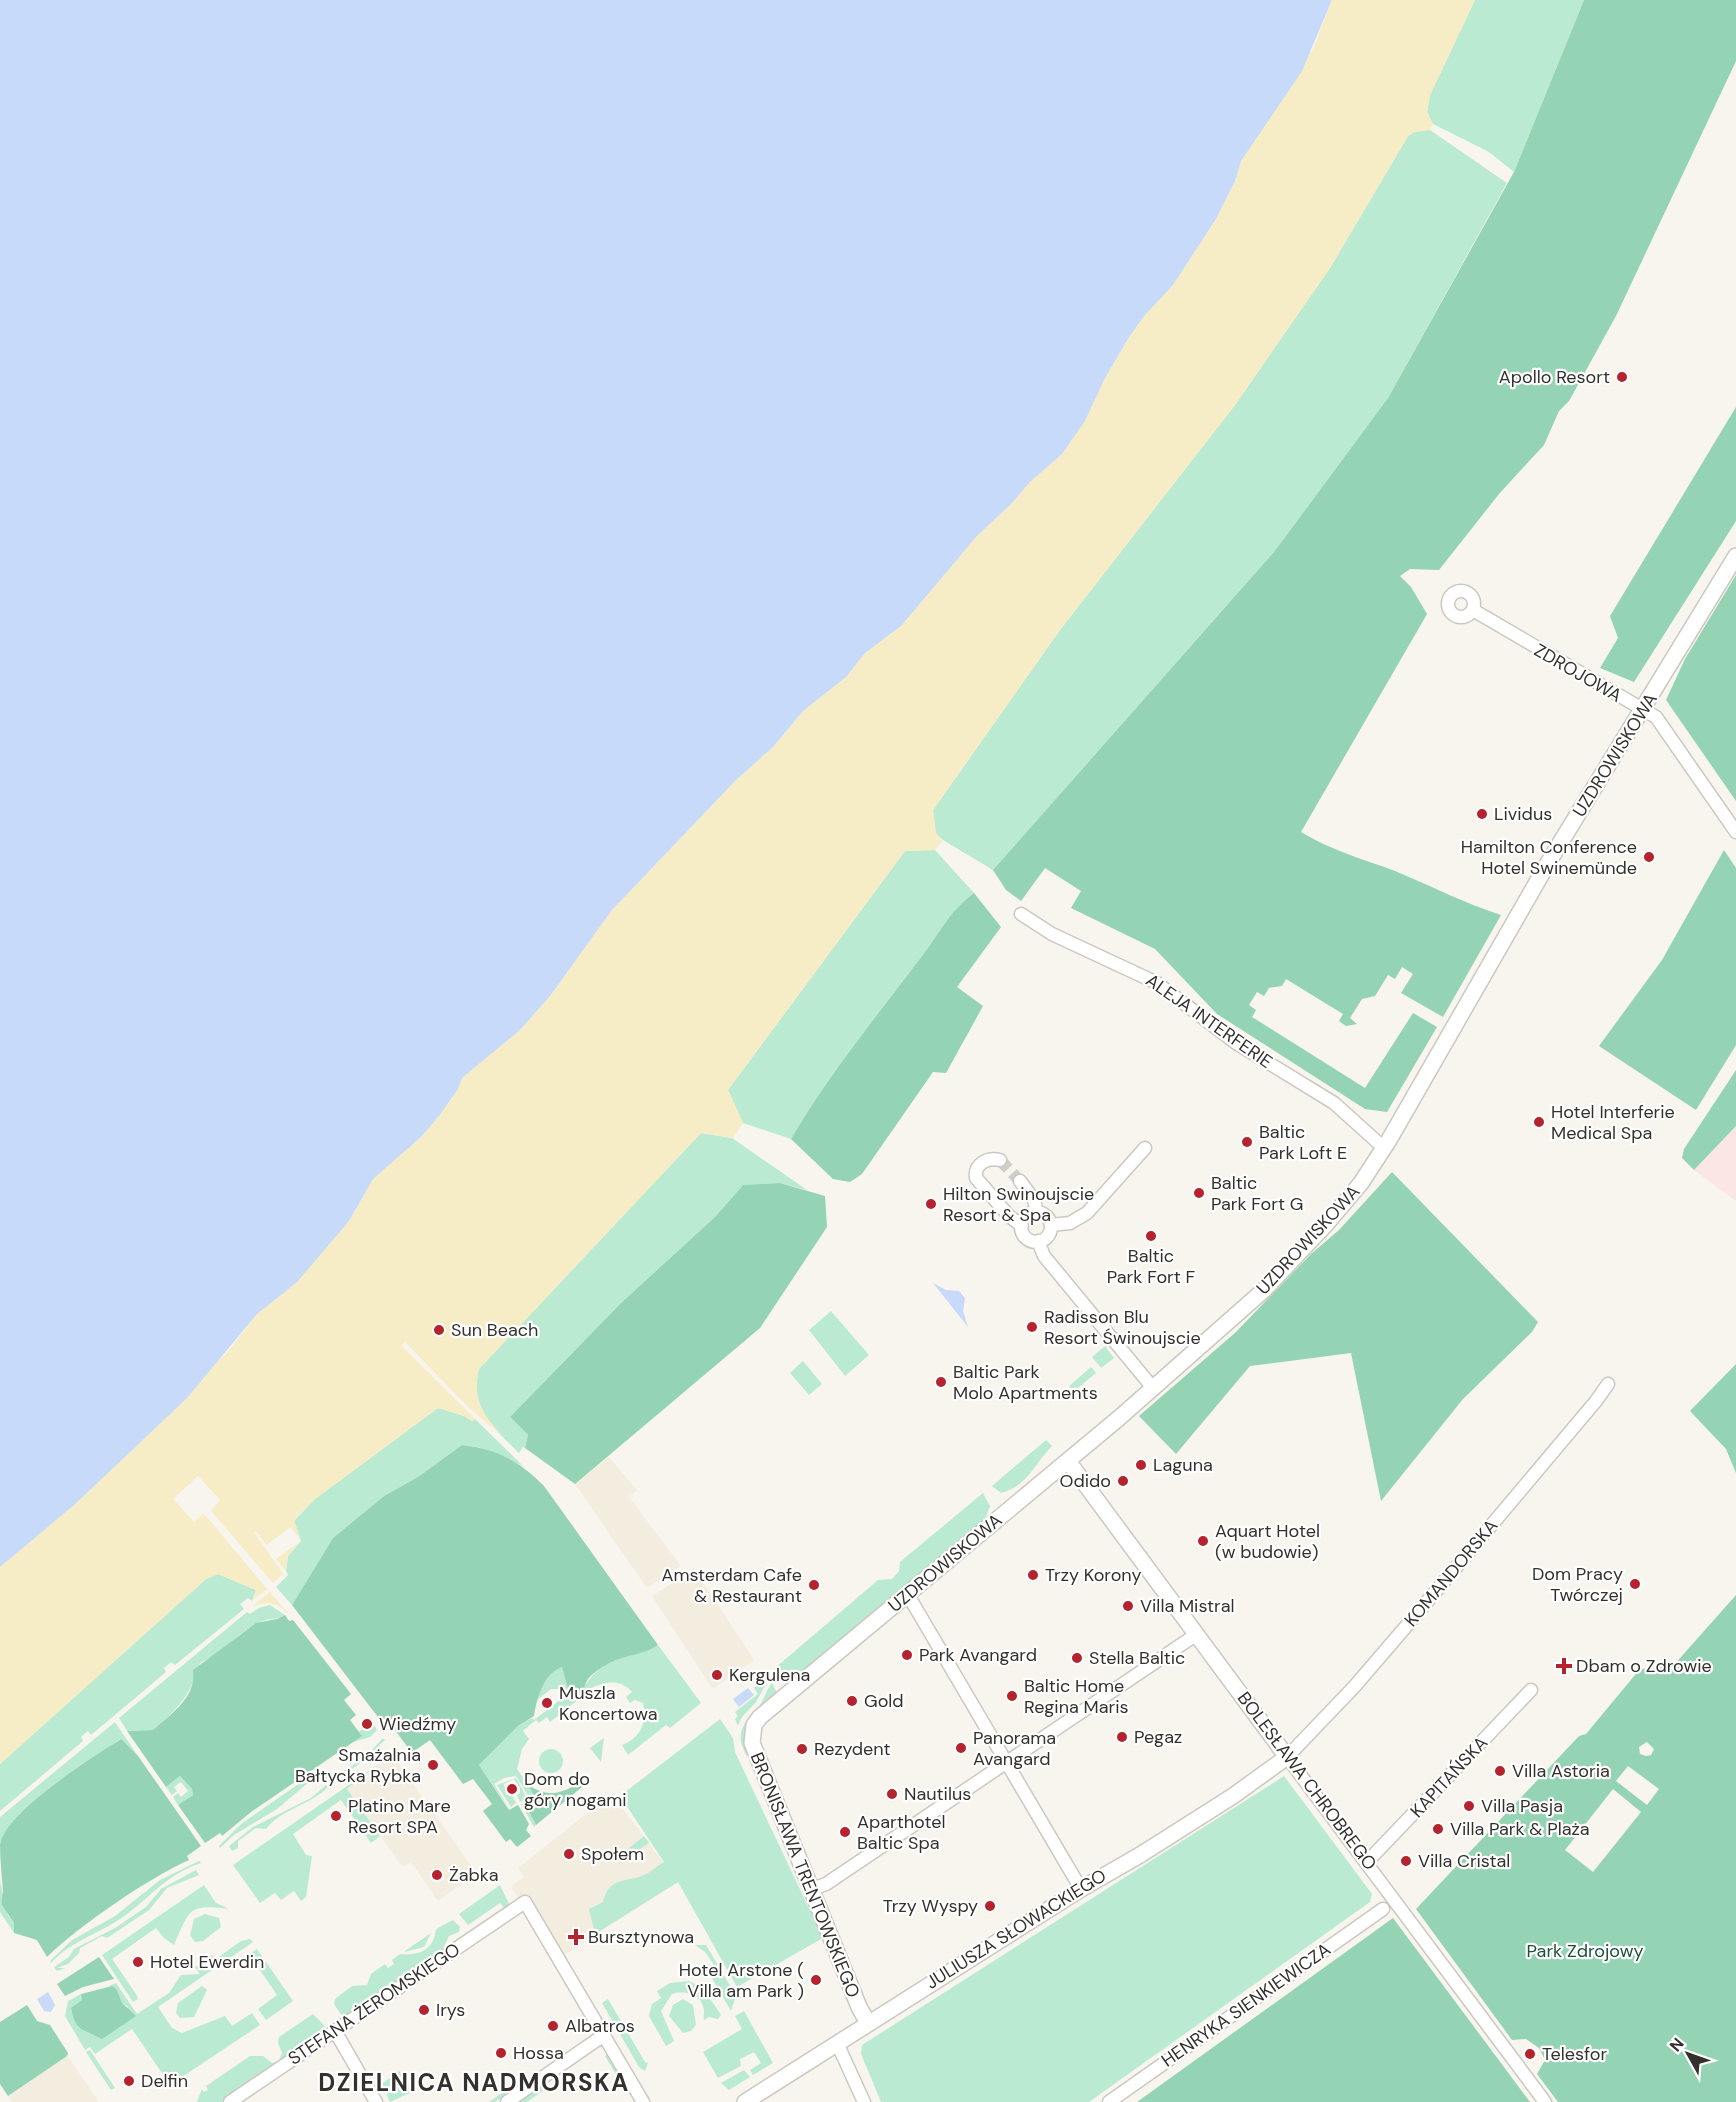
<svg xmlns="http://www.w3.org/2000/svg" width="1736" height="2102" font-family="'DM Sans',sans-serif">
	<rect width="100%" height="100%" fill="#f8f5ef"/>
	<path fill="#f3eddf" d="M609,1457L637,1490L629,1497L681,1566L647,1588L575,1484Z
		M694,1569L754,1660L713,1689L652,1596Z
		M392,1754L477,1874L438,1901L411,1862L403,1867L344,1788Z
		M609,1796L613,1797L636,1826L678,1882L564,1955L529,1895L518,1898L511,1887L524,1877L518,1868Z
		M67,2055L99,2102H12L8,2096Z"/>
	<path fill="#fbe6e3" d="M1736,1126V1201L1694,1170Z"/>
	<path fill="#baead1" d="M1475,0H1584L1514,172L1489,152L1433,124L1427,112L1430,95Z
		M1430,130L1507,183L1388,398L1274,552L993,870L943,840L936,834L933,810L1060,630L1235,405L1330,268L1408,136L1414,132Z
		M935,850L974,893C950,910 939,934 922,956C876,1017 829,1074 791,1139L743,1123L728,1090L905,851Z
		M701,1133L732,1138L807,1190L780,1183L743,1185L715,1217L621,1303L510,1417L528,1435L525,1448L523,1447L519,1453C492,1426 469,1411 479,1369Z
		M831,1311L869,1355L845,1376L809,1330Z
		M1105,1346L1114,1358L1101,1368L1092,1357Z
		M803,1361L822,1384L809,1395L790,1373Z
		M1091,1367L1096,1373L1074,1391L1069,1386Z
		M438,1408L464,1416L472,1421L475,1419L523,1466L478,1447L462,1445L418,1477L384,1496L333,1538L292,1605L276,1587L288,1575L286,1571L288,1556L301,1541L294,1521L315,1499Z
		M1046,1440L1052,1446C1034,1464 1028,1486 1001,1493L992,1486Z
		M983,1493L990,1506L984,1522L791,1683L783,1682L774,1669L878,1580L892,1579L899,1571L900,1562Z
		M218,1574L256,1590L252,1601L248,1598L240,1604L244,1609L175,1665L171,1662L164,1668L166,1672L91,1735L88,1731L81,1737L83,1741L0,1811V1764L206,1579Z
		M270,1605L285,1615C276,1620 267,1618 258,1623C238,1632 222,1653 200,1663C192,1693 177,1710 153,1730L127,1731L119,1718L247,1612L250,1614L259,1608Z
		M658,1645L701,1703L670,1728L666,1725L628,1755L622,1745C640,1739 648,1721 643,1703L635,1700L630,1703L626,1697L632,1692C616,1674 596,1686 581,1693C590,1674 610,1657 632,1653C643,1651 648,1652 658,1645Z
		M562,1666L568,1689H551L538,1699C540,1686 551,1672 562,1666Z
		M767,1676L769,1679L756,1702L742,1717L738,1726L735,1719L738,1716L735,1712L758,1694L754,1688Z
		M772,1683L778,1695C754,1717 741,1719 749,1754L746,1755C733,1729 746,1723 760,1705C765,1698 766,1690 772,1683Z
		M569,1693L579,1699L550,1722L547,1717L539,1723L536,1720L523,1731L529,1739L522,1749L517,1769L539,1801L527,1808L536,1825L534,1827L521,1804L530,1799L516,1776L504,1778L494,1784L510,1810L479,1765L518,1726L532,1718L534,1720Z
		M720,1719L733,1738L735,1752L823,1938L737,1987L678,1882L595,1934L589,1909L603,1902C609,1876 626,1883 644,1875C651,1872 657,1866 664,1862L620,1796Z
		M115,1722L138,1756L120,1739L21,1813L0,1842V1817Z
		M372,1722L377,1730L370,1737L353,1742L361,1736L359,1732Z
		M383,1738L385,1740L363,1761L331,1784L322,1777H315L277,1809L234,1835L220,1848L219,1846L241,1824L307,1778L317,1773H337L346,1770L367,1755Z
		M604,1738L601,1762L590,1748Z
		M539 1761a12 12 0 1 1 24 0a12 12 0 1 1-24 0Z
		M376,1766L347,1789L380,1836L371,1843L341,1800L293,1834L306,1855L312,1856L306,1897L301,1901L294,1891L281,1900L275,1893L260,1903L233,1865Z
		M180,1776L192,1789L193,1795L178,1805L173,1797L178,1793L181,1797L188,1791L181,1782L174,1787L177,1791L172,1795L166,1787Z
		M1284,1776L1372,1894L1370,1902L1089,2102H881L861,2054L862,2045Z
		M516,1778L527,1798L520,1802L517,1795L520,1793V1788L514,1779L504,1784L506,1794L513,1797L516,1803L511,1807L497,1785Z
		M326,1785L328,1787C311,1805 281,1809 266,1829L256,1828L238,1841V1848L232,1851L229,1846L253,1827L311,1798Z
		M644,1836L649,1843L628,1857L624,1852Z
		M199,1861L201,1863C162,1876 149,1901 117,1921C95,1935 70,1942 51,1963L50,1961L72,1940L115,1916L160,1880Z
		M196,1870L199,1875L167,1888L149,1910L107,1938L102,1936L80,1948L79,1953L68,1964L57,1968H66L57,1971L54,1967L69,1957L74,1949L115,1928L146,1907L161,1889Z
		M0,1882L8,1915L14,1923V1933L0,1912Z
		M204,1885L216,1903L229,1909C188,1904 190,1909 174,1945L164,1938L156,1928L112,1959L136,1994L138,1999L133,2002L102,1955Z
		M500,1885L510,1906L505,1909L500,1903L468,1925L459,1914Z
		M205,1914L219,1918L221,1927L203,1941L195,1942L190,1935L194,1919Z
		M453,1920L460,1927L459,1932L449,1936L441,1953L344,2019L334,2004L335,1999L352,1986L367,1985L371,1974L385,1964L388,1968L394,1964L392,1960L400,1954C419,1956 434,1950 436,1929Z
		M431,1933L424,1947L405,1952V1951Z
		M250,1939L253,1942L158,2007L172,2028L182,2033L225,2016L232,2026L252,2013L260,2025L170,2085L132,2029L95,2054L90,2047L85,2050L65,2016L68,2001L81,1994L82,2000L71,2009C74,2022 80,2032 95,2035L128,2007L122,2003L117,1990L109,1986L116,1983L137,2014L169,1993L181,1975L200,1974L195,1967L212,1955L216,1959L241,1941Z
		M695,1945H706L736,1996L731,2011L709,1973L717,1969L705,1952Z
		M257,1949L293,2001L266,2020L258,2009L277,1995L249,1954Z
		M689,1981L703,1988L721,2015L718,2019L709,2017L704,2020C703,2016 705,2011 703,2006C699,1992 683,1991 672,1994L661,2011L674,2041L666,2046L649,2016L652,2004L661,1998L657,1991L670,1983Z
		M202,1986L207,1990L194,2017L180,2018L176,2013L178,2003Z
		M608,1999L645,2062L648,2063L645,2071L639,2067L602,2003Z
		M683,1999L693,2005L696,2025L691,2031L683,2033L669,2016L673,2005Z
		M744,2011L773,2063L753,2075L750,2070L761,2063L754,2052L740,2059L741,2066L718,2078L703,2052L742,2029L735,2016Z
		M313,2014L324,2025L323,2032L221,2102H197L202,2089L204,2092L208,2090L206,2086L250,2056H263L272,2063L279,2061L282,2053L278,2043L279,2037Z
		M90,2050L115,2088L111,2090L86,2052Z
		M609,2053L630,2090L627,2093L605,2056Z
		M744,2070L750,2077L729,2090L721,2083Z
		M399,2071L411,2086L412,2092L390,2102L382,2084Z
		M519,2081L526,2085L518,2091L514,2089L495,2102H489Z
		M542,2085L544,2090L527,2102H517Z"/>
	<path fill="#94d3b3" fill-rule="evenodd" d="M1584,0H1736V61L1616,316L1569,401L1559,411L1544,445L1499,494L1439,570L1410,569L1400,576L1411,587L1427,614L1301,832C1330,850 1363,859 1395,871C1431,886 1464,903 1501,915L1443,1017L1401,993L1413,974L1402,967L1395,979L1388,975L1375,996L1362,999L1350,1018L1357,1024L1346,1026L1339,1021L1343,1014L1286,979L1282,986L1269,988L1264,996L1257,992L1249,1005L1256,1010L1252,1017L1365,1088L1413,1013L1437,1027L1387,1112L1365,1109L1217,1014L1155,949L1071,908L1081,891L1045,868L1021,901L1006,890L993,870L1274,552L1388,398L1514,172Z
		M1736,407V521L1634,682L1600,668L1618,638L1610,616Z
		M1736,575V801L1666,700L1685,659Z
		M1724,850L1736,868V1045L1696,1110L1599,1046L1662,960Z
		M974,893L1001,927L957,987L983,1006L946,1073L933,1072L862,1174L850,1182L833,1179L791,1139C829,1074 876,1017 922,956C939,934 950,910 974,893Z
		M1736,1070V1126L1694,1170L1682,1158L1684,1149Z
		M1392,1172L1538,1322L1532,1332L1463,1399L1381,1501L1351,1353L1250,1366L1176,1454L1139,1416L1236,1332L1311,1254L1339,1230Z
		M780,1183L825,1196L827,1227L760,1328L575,1484L525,1448L528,1435L510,1417L621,1303L715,1217L743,1185Z
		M1736,1364V1495V1473L1726,1449L1690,1411Z
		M462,1445C498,1449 520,1462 544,1486L658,1645C643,1656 623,1654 606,1665C600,1668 592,1674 588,1679C583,1687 584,1695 578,1698L569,1693L573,1689H568L562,1667C544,1674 537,1697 534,1716L518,1726L479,1765L509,1810L518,1805L529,1824L526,1830L531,1836L517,1847L510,1839L506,1842L483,1811L492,1804L473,1779L463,1784L430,1740L414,1751V1755L412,1753L386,1718L381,1721L292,1605L333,1538L384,1496L418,1477Z
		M1736,1595V2102H1558L1537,2074L1545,2060L1539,2048L1526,2039L1512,2040L1416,1909L1579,1736L1586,1734L1640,1669L1673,1666ZM1647,1742L1654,1749L1651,1755L1646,1756L1640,1754L1639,1747ZM1628,1766L1659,1789L1647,1805L1616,1781ZM1613,1789L1641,1812L1593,1872L1565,1850Z
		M285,1615L289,1621L293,1620L351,1694L344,1700L356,1715L350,1720L362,1736L251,1812L222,1836L220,1833L205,1843L178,1805L193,1795L192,1789L180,1776L166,1787L127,1731L153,1730C171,1714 197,1697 193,1670L256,1623L277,1619Z
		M121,1739L138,1756L201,1846L187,1856L189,1860C147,1879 80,1925 47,1957L37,1940L14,1933V1923L2,1905C1,1899 3,1896 3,1891C2,1876 0,1861 0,1845C5,1812 92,1758 121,1739Z
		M579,1783L582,1787L536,1825L527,1808L538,1801L528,1785C547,1797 559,1795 579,1783Z
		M1393,1918L1530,2102H1137Z
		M99,1957L114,1979L83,1987L65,1996L57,1984Z
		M112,1986L117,1990L122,2003L136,2016L102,2039C84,2029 76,2033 71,2008L82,2000L81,1994Z
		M27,2005L37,2021L50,2025L68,2053L67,2056L8,2096L0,2084V2022Z"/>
	<path fill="#f6ecc6" d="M1332,0H1475L1430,95L1427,112L1433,124L1430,130L1414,132L1408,136L1330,268L1235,405L1060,630L933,810L936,833L943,840L935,850L905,851L728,1090L743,1123L733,1138L701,1133L479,1369C472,1398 482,1414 502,1435L470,1409L405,1342L401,1345L475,1419L473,1421L464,1416L438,1408L315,1499L294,1520L301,1541L288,1556L286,1571L276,1559L301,1541L291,1527L266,1545L256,1531L254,1532L283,1574L273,1583L211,1511L220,1500L198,1476L173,1499L194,1522L203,1514L206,1516L267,1589L252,1601L256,1590L218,1574L206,1579L0,1764V1567L73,1506L230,1349L257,1314L349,1221L373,1179L385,1166L421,1137L439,1116L458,1089L462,1078L520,1030L550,996L612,910L735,781L773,747L803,711L846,677L865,653L901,626L977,536L1011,504L1030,482L1062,454L1085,421L1104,380L1129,337L1145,315L1173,285L1216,219L1235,181L1241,161L1314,47Z
		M270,1592L289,1614H288C275,1600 266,1601 250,1608Z"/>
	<path fill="#c8daf9" d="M0,0H1332L1302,71L1241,161L1235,181L1216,219L1173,285L1145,315L1129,337L1104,380L1085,421L1062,454L1030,482L1011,504L977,536L901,626L865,653L846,677L803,711L773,747L735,781L612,910L550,996L520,1030L462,1078L458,1089L439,1116L421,1137L373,1179L349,1221L297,1282L257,1314L187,1398L73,1506L0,1567Z
		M933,1283L946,1290L959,1291L965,1298L963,1311L968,1327Z
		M748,1688L754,1695L739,1707L733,1699Z
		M48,1992L55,2005L51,2012L44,2011L37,1999Z"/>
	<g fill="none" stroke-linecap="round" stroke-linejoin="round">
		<path stroke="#d0cec8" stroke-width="12" stroke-dasharray="12 6" stroke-linecap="butt" d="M1000,1160L1020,1181"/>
		<g stroke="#cbc8c2" stroke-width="15">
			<path id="minor" d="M1448 604a13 13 0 1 1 26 0a13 13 0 1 1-26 0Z
				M1473,610L1656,717L1736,832
				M1021,914L1052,934L1157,983L1236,1043L1334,1103L1384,1148
				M1000,1160C987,1157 974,1164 976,1178L1009,1216L1022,1226
				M1020,1181L1034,1200L1037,1212
				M1021 1227a15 15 0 1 1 30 0a15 15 0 1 1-30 0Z
				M1051,1225L1070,1223L1087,1213L1145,1148
				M1038,1241L1044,1256L1153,1388
				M908,1595L1081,1889
				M1367,1862L1531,1690
				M812,1889L826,1884L1197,1634
				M335,2031L376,2102
				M837,2043L864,2102
				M230,2102L525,1902L643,2102
				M507,2102L604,2035
				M1109,2102L1383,1909
				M1545,2102L1287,1757L1354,1687L1409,1623L1596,1401L1608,1384"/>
		</g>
		<g stroke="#cbc8c2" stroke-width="18">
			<path id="tertiary" d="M868,2023L859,2007L752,1743L754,1725L760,1717L1119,1418L1264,1290L1328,1222L1361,1183L1389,1140L1548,863L1736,556
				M745,2102L1081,1889L1140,1855L1233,1796L1287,1757L1068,1461"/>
		</g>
		<use href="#minor" stroke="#fff" stroke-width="12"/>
		<use href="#tertiary" stroke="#fff" stroke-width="15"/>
	</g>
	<g fill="#b4232e" stroke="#fff" stroke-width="2">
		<circle cx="1622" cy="377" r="6"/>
		<circle cx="1482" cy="814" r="6"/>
		<circle cx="1649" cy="857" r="6"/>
		<circle cx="1539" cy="1122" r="6"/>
		<circle cx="1247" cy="1142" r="6"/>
		<circle cx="1199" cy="1193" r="6"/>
		<circle cx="931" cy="1204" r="6"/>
		<circle cx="1151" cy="1236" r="6"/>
		<circle cx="1032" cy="1327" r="6"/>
		<circle cx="439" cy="1330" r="6"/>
		<circle cx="941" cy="1382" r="6"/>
		<circle cx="1141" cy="1465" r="6"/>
		<circle cx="1123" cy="1481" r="6"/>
		<circle cx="1203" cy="1541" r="6"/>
		<circle cx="1033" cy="1575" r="6"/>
		<circle cx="1635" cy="1584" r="6"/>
		<circle cx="814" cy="1585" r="6"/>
		<circle cx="1128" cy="1606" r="6"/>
		<circle cx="907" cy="1655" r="6"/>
		<circle cx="1077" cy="1658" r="6"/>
		<path d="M1561 1657h6v6h6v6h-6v6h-6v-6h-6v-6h6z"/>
		<circle cx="717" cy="1675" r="6"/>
		<circle cx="1012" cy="1696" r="6"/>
		<circle cx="852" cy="1701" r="6"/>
		<circle cx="547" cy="1703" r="6"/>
		<circle cx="367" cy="1724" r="6"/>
		<circle cx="1122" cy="1737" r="6"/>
		<circle cx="961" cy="1748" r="6"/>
		<circle cx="802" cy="1749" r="6"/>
		<circle cx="433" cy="1765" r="6"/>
		<circle cx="1500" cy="1771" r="6"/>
		<circle cx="512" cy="1789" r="6"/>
		<circle cx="892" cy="1794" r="6"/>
		<circle cx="1469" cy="1806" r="6"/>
		<circle cx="336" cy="1816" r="6"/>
		<circle cx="1438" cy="1829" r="6"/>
		<circle cx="845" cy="1832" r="6"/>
		<circle cx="569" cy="1854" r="6"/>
		<circle cx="1406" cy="1861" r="6"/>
		<circle cx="437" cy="1875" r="6"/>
		<circle cx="990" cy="1906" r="6"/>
		<path d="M573 1928h6v6h6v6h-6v6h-6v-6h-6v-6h6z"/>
		<circle cx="138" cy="1962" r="6"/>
		<circle cx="816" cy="1980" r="6"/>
		<circle cx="424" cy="2010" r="6"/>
		<circle cx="553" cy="2026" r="6"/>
		<circle cx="501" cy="2053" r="6"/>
		<circle cx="1530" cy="2054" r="6"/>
		<circle cx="129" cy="2081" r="6"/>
	</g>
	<g text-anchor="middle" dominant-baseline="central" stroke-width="4.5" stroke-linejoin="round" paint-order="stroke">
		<g font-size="18" fill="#32312e" stroke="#fff" text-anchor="start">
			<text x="1610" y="377" text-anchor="end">Apollo Resort</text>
			<text x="1494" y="814">Lividus</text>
			<text x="1637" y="847" text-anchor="end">Hamilton Conference<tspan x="1637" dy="21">Hotel Swinemünde</tspan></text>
			<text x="1551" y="1112">Hotel Interferie<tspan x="1551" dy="21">Medical Spa</tspan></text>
			<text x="1259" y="1132">Baltic<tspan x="1259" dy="21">Park Loft E</tspan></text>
			<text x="1211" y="1183">Baltic<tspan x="1211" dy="21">Park Fort G</tspan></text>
			<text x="943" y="1194">Hilton Swinoujscie<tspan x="943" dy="21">Resort &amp; Spa</tspan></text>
			<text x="1151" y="1256" text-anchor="middle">Baltic<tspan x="1151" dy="21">Park Fort F</tspan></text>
			<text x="1044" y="1317">Radisson Blu<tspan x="1044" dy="21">Resort Świnoujscie</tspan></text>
			<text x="451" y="1330">Sun Beach</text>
			<text x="953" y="1372">Baltic Park<tspan x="953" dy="21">Molo Apartments</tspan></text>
			<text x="1153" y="1465">Laguna</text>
			<text x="1111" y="1481" text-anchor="end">Odido</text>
			<text x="1215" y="1531">Aquart Hotel<tspan x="1215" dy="21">(w budowie)</tspan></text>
			<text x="1623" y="1574" text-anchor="end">Dom Pracy<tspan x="1623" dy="21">Twórczej</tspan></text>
			<text x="802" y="1575" text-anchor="end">Amsterdam Cafe<tspan x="802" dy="21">&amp; Restaurant</tspan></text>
			<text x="1045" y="1575">Trzy Korony</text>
			<text x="1140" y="1606">Villa Mistral</text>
			<text x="919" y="1655">Park Avangard</text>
			<text x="1089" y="1658">Stella Baltic</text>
			<text x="1576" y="1666">Dbam o Zdrowie</text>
			<text x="729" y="1675">Kergulena</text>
			<text x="1024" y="1686">Baltic Home<tspan x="1024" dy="21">Regina Maris</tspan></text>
			<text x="559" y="1693">Muszla<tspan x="559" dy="21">Koncertowa</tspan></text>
			<text x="864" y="1701">Gold</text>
			<text x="379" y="1724">Wiedźmy</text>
			<text x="1134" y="1737">Pegaz</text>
			<text x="973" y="1738">Panorama<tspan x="973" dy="21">Avangard</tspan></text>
			<text x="814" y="1749">Rezydent</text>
			<text x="421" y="1755" text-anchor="end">Smażalnia<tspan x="421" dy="21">Bałtycka Rybka</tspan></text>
			<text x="1512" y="1771">Villa Astoria</text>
			<text x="524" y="1779">Dom do<tspan x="524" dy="21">góry nogami</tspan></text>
			<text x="904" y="1794">Nautilus</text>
			<text x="348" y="1806">Platino Mare<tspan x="348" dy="21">Resort SPA</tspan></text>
			<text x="1481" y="1806">Villa Pasja</text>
			<text x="857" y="1822">Aparthotel<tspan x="857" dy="21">Baltic Spa</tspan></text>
			<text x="1450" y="1829">Villa Park &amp; Plaża</text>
			<text x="581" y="1854">Społem</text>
			<text x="1418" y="1861">Villa Cristal</text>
			<text x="449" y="1875">Żabka</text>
			<text x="978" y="1906" text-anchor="end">Trzy Wyspy</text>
			<text x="588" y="1937">Bursztynowa</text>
			<text x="150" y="1962">Hotel Ewerdin</text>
			<text x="804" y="1970" text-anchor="end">Hotel Arstone (<tspan x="804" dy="21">Villa am Park )</tspan></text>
			<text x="436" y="2010">Irys</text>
			<text x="565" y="2026">Albatros</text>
			<text x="513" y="2053">Hossa</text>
			<text x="1542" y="2054">Telesfor</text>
			<text x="141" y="2081">Delfin</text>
		</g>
		<g font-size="18" fill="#32312e" stroke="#fff">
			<text transform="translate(1578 673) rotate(30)">ZDROJOWA</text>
			<text transform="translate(1615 755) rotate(-58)">UZDROWISKOWA</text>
			<text transform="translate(1209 1021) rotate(35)">ALEJA INTERFERIE</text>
			<text transform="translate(1308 1240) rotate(-47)">UZDROWISKOWA</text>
			<text transform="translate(945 1563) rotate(-40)">UZDROWISKOWA</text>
			<text transform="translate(1451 1573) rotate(-50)">KOMANDORSKA</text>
			<text transform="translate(1449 1777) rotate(-47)">KAPITAŃSKA</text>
			<text transform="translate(1307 1781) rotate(53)">BOLESŁAWA CHROBREGO</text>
			<text transform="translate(805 1875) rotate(68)">BRONISŁAWA TRENTOWSKIEGO</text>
			<text transform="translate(1016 1929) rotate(-32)">JULIUSZA SŁOWACKIEGO</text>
			<text transform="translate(374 2004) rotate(-34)">STEFANA ŻEROMSKIEGO</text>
			<text transform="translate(1246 2005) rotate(-35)">HENRYKA SIENKIEWICZA</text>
		</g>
		<g font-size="18" fill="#1e4f3a" stroke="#fff">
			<text x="1585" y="1951">Park Zdrojowy</text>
		</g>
		<g font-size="24" font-weight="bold" letter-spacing="1.5" fill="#32312e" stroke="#fff">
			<text x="474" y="2082">DZIELNICA NADMORSKA</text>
		</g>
	</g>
	<g transform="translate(1688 2054) rotate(310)" stroke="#ffffff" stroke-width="4.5" paint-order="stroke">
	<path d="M0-4.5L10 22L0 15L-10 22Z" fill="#32312e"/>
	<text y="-9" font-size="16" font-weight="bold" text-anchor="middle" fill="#32312e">N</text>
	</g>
</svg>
